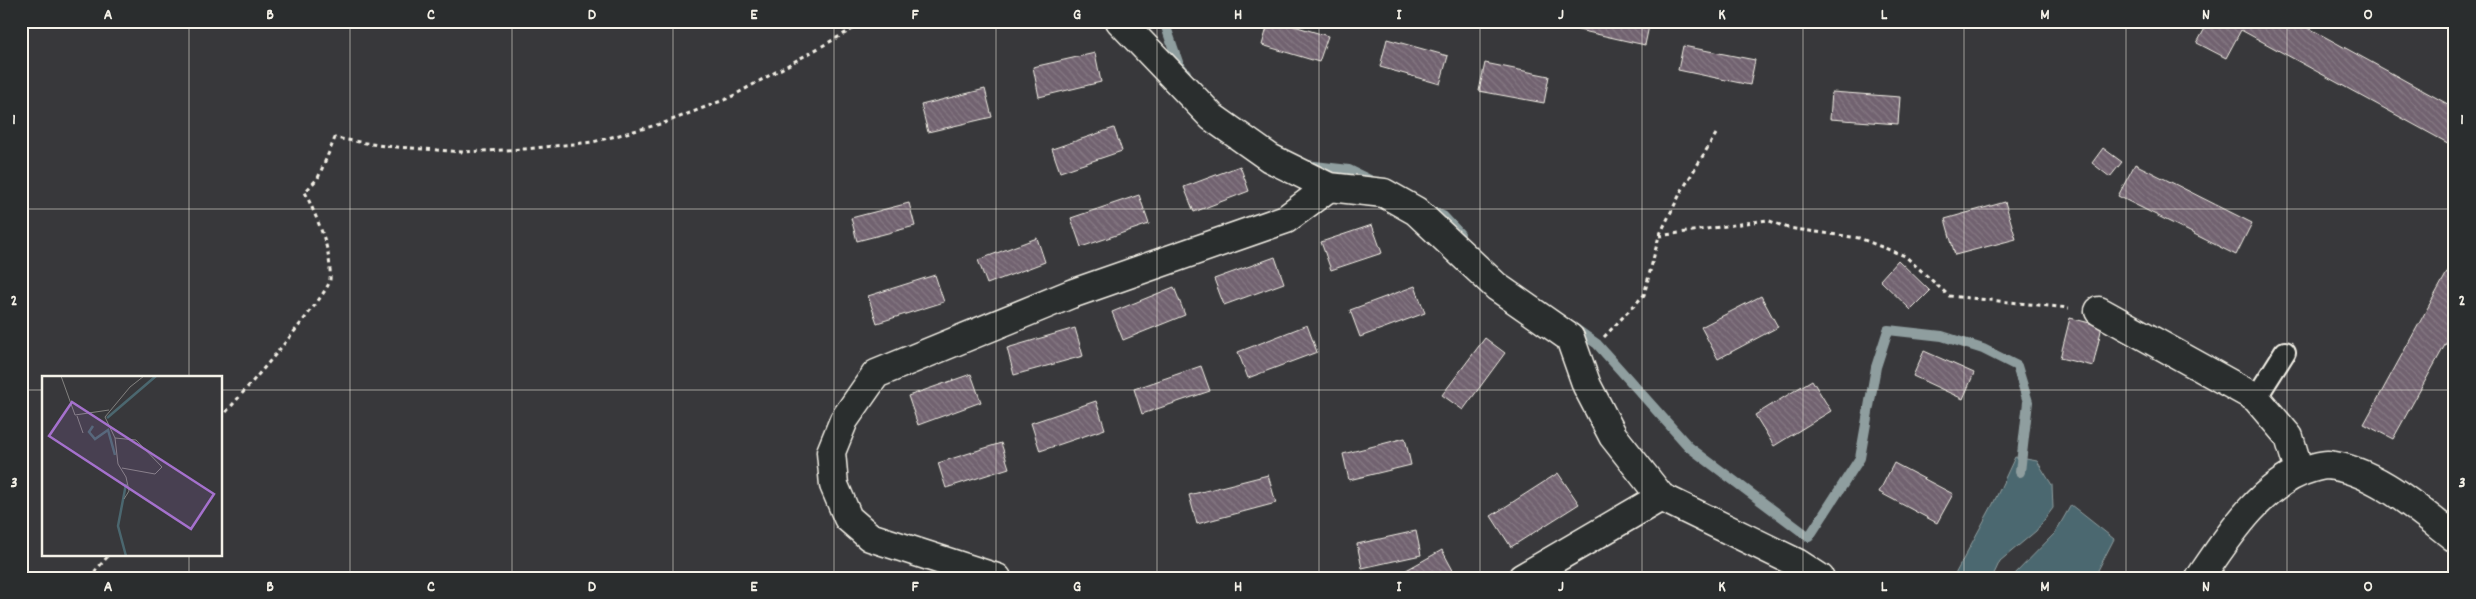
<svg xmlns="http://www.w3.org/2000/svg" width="2476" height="599" font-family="Dekko,sans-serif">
	<defs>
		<pattern id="building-back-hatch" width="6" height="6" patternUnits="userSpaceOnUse" patternTransform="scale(1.25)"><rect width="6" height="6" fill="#71626f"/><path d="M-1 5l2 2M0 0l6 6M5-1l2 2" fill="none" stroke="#867984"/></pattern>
	</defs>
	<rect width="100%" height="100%" fill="#38383b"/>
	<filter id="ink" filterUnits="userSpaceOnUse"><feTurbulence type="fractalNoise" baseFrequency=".02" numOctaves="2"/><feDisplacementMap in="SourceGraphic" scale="10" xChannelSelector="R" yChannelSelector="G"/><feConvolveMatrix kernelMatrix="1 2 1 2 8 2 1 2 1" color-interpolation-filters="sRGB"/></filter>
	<g filter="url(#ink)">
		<path fill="#4b676f" stroke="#8f9e9f" d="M2015,457L2037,461L2052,485L2053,508L2036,531L2000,561L1992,578H1953L1993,504Z
			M2071,505L2114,539L2094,578H2011L2055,533Z"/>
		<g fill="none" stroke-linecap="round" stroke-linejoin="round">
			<path stroke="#8f9e9f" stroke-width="10" d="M1164,21L1179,65L1186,73
				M1306,165L1349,170L1376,183
				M1429,210L1443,216L1460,234
				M1573,327L1597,344L1689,447L1809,537L1860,458L1876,367L1888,330L1942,336L1983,349L2017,366L2028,402L2020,472"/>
		</g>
		<path fill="url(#building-back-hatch)" stroke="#f4f1e8" d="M1269,21H1277L1328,36L1319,62L1262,45Z
			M1576,21H1650L1645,45L1574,29Z
			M2209,21H2296L2455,108V147L2241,30L2226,58L2197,43Z
			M1387,39L1448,56L1440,84L1380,67Z
			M1683,46L1755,60L1750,85L1678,70Z
			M1095,53L1101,82L1039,97L1033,67Z
			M1485,63L1549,76L1544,103L1479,91Z
			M985,89L992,117L928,132L921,105Z
			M1832,92L1900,97L1898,124L1830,119Z
			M1114,128L1122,151L1060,172L1052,149Z
			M2103,148L2122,162L2110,177L2092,163Z
			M2135,164L2252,223L2236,255L2118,196Z
			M1240,166L1249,191L1194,212L1184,187Z
			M1139,195L1149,224L1081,247L1071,218Z
			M2005,202L2016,239L1955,255L1945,219Z
			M909,203L915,226L857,241L851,218Z
			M1372,225L1382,253L1331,270L1321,242Z
			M1037,238L1045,262L987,284L978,260Z
			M1275,257L1284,283L1224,305L1214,279Z
			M2455,258V327L2393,439L2364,424Z
			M1898,260L1930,291L1911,310L1880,280Z
			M935,275L944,302L877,323L868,296Z
			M1415,286L1425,313L1360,337L1350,310Z
			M1174,287L1185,315L1123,340L1112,312Z
			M1761,296L1778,327L1718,359L1701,327Z
			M2070,318L2102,326L2093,366L2060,358Z
			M1307,325L1317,352L1248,378L1238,352Z
			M1075,328L1083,356L1014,375L1007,348Z
			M1485,338L1505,353L1463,410L1442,395Z
			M1924,351L1974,373L1963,399L1913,376Z
			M1201,366L1210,391L1142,414L1134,389Z
			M971,374L981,402L918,425L908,396Z
			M1812,380L1831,411L1774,446L1755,415Z
			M1096,401L1105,429L1040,451L1031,423Z
			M1405,438L1411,465L1349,480L1343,454Z
			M1001,443L1009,468L946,488L938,463Z
			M1894,463L1953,494L1937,523L1879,492Z
			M1558,473L1579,504L1511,547L1491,516Z
			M1268,475L1276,503L1197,524L1189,495Z
			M1416,531L1421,555L1362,568L1357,544Z
			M1442,550L1456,576L1452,578H1392Z"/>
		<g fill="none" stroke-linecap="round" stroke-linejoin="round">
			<g stroke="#f4f1e8" stroke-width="24">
				<path id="lane" d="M2256,398L2285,352"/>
			</g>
			<g stroke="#f4f1e8" stroke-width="31">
				<path id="street" d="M1120,21L1212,117L1270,158L1329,187L1384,193L1416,211L1497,287L1570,338L1587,386L1613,436L1661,497L1797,563L1820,578
					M2099,311L2256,398L2289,437L2299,471
					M997,578L870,537L848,518L834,485L831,452L844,420L876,374L1071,294L1286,219L1329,187
					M1522,578L1661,497
					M2200,578C2227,538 2263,481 2312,468C2316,467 2322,465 2327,465C2374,469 2419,510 2455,538"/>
			</g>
			<path stroke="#f4f1e8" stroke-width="3" stroke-dasharray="4 4" stroke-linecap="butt" d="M1659,236L1767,220L1788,228L1859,238L1905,256L1949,296L2069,308
				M1604,337L1644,295L1659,236L1681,192L1716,134
				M221,418C238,398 328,296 330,280C332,249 317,219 305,192L318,178L335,138L384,146L463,152L525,149L593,142L664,123L729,98L867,21
				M89,578L109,555"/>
			<use href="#lane" stroke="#2a2d2e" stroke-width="20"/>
			<use href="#street" stroke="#2a2d2e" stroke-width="28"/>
		</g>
	</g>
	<path fill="none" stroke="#f4f1e8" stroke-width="1" stroke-opacity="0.55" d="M189,21V378M350,21V578M512,21V578M673,21V578M834,21V578M996,21V578M1157,21V578M1319,21V578M1480,21V578M1642,21V578M1803,21V578M1964,21V578M2126,21V578M2287,21V578M21,209H2455M21,390H44M221,390H2455M189,555V578"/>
	<g transform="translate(42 376)">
		<rect width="180" height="180" fill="#38383b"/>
		<path fill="none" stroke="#4b676f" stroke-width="2.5" d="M65,42L114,0M51,50L47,56L53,63L66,54L73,79M84,108L76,150L84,180"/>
		<path fill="none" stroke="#838280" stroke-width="1" d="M19,0L33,39L67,34M35,40L41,57M73,62L94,64L120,91L113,98L80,92M82,123L87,115L84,101L76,88L73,62L63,41L88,11L102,0"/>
		<path fill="#a571cd" fill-opacity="0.15" stroke="#a571cd" stroke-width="2.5" d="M30,26L172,118L149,153L7,60Z"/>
		<rect width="180" height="180" fill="none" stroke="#f4f1e8" stroke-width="2.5"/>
	</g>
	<rect width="2476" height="599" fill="none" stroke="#2a2d2e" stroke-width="55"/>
	<rect x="28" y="28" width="2420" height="544" fill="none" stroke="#f4f1e8" stroke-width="2"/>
	<g font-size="16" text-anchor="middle" font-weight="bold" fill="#f4f1e8">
		<text x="108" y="19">A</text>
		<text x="270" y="19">B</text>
		<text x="431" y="19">C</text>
		<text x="592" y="19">D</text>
		<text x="754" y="19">E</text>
		<text x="915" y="19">F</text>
		<text x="1077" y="19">G</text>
		<text x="1238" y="19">H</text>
		<text x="1399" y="19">I</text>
		<text x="1561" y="19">J</text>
		<text x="1722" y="19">K</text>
		<text x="1884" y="19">L</text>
		<text x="2045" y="19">M</text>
		<text x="2206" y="19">N</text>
		<text x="2368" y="19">O</text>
		<text x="14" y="124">1</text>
		<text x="2462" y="124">1</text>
		<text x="14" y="305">2</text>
		<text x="2462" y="305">2</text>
		<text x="14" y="487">3</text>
		<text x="2462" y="487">3</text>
		<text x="108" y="591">A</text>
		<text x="270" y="591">B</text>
		<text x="431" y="591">C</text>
		<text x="592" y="591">D</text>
		<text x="754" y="591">E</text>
		<text x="915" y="591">F</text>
		<text x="1077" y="591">G</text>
		<text x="1238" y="591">H</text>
		<text x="1399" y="591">I</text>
		<text x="1561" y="591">J</text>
		<text x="1722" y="591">K</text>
		<text x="1884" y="591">L</text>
		<text x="2045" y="591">M</text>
		<text x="2206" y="591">N</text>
		<text x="2368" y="591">O</text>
	</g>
</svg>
